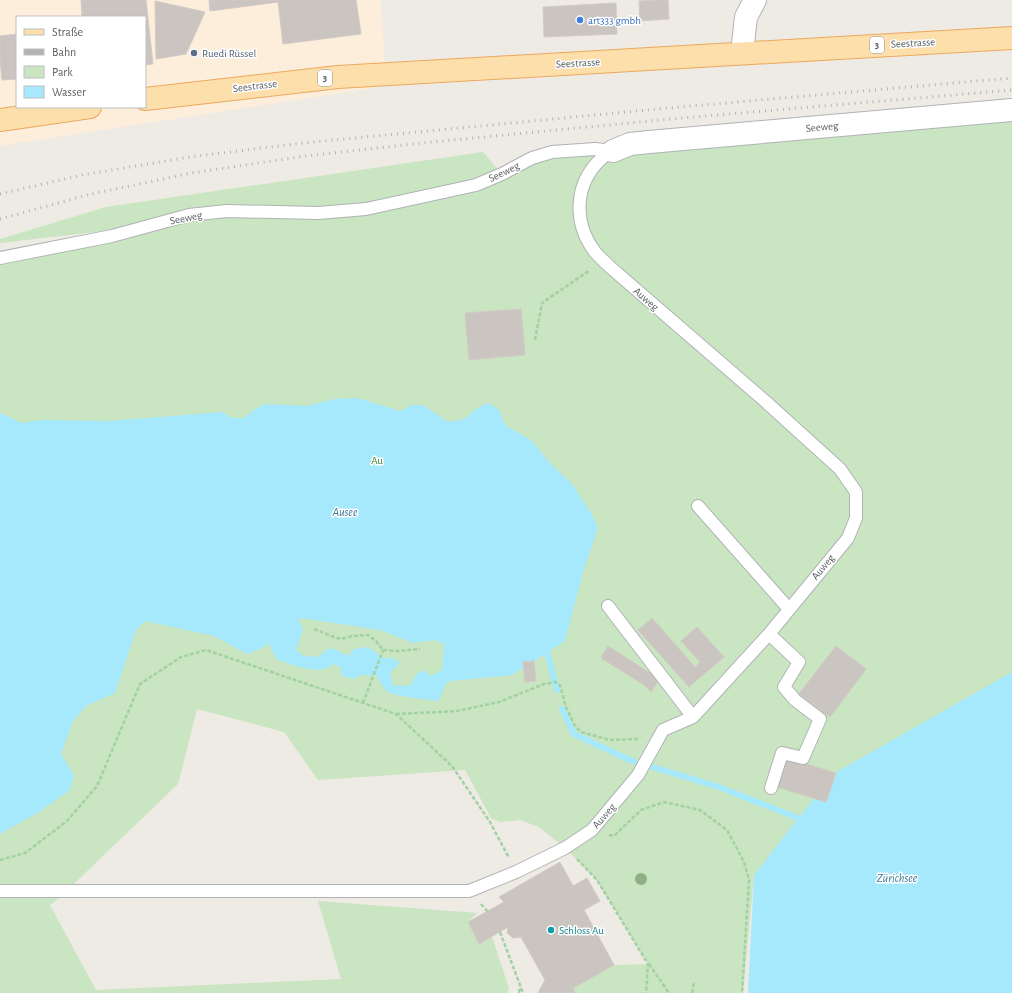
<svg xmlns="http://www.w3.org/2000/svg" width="1012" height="993" font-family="'Alegreya Sans',sans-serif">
	<rect width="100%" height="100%" fill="#eeeae4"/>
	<path fill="#fdeedb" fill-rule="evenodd" d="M0,0H381L386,86L0,146ZM17,17H145V107H17Z"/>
	<path fill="#c9e5c1" d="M1012,110V723L754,875L743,993H575L573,988L614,965L648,964L597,880L565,848L539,827L520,820L500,822L491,818L465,770L318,780L284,732L197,709L178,784L60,897L50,905L96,990L341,979L318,901L477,913L468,922L479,944L492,937L509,988L508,993H0V254L113,230L0,243V239L106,207L483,152L499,171L532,158Z"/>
	<path fill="#a6e8fc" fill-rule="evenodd" d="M358,398L400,411L412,405H423L448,422L464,419L479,407L489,403L500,411L502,419L506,426L531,440L549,462L572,484L591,513L598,528L583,572L565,641L512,675L450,681L445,685L439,701C429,700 395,696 388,692C383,688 380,682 377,676L361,675L353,679L341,675V668L335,664C331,666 327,668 323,669C309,672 290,664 276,659L269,643L262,648L247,654L214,636L145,621L136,630L115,693L86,706L73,721L61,754L74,775L70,790L39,812L0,834V413L22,423L40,420L110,421L222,412L232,418H244L255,409L266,404L306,406L335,399ZM301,618L380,630L413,643L435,640L444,644L442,670L431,676L422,670L416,675L411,685L401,686L393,685L390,673L400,663L393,658H383L368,647L354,649L348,656L335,649H327L318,657L304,656L296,650L303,629L299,620Z
		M1012,672V993H748L754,875L833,774Z"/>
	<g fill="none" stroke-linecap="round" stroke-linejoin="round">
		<path stroke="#a6e8fc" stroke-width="6" d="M547,652L557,690
			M562,709L574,734L632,761L719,787L798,818"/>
	</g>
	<path fill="#cac5c1" stroke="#d3cac3" d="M81,0H146L153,64L145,65V17H82Z
		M209,0H356L361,34L283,44L278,2L210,11Z
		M656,0H668L669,19L640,21L639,1Z
		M155,1L205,12L186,54L156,59Z
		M616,3L617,34L544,37L543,7Z
		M17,34V79L2,80L0,60V36Z
		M521,309L525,355L469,360L465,313Z
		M652,618L695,667L700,662L681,641L697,627L724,657L689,687L638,630Z
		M608,646L653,675L658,681L651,692L644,685L601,658Z
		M836,646L866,669L830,717L799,694Z
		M534,661L536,681L525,682L523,662Z
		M784,757L836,773L826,802L774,786Z
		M560,862L573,886L587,878L600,901L584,910L614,965L573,988L575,993H538L545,980L521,937L513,938L507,933L508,927L479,944L468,922L504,902L499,897Z"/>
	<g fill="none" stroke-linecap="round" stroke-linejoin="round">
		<g stroke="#b0b3b6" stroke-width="14">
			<path id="lane" d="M0,258L112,236L189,215L227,211L318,213L366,209L476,185L502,174L532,158L552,152L595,149L613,151
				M698,506L789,609
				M608,606L693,717
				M769,634L799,662L784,687L795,700L820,719L803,758L782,753L771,788
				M0,891H469L516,872L565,848L592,830L638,775L663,730L693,717L769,634L848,538L856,518V492L840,469L765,401L610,267C605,262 599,257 595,252C573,223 574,184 601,159C604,156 609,153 613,151"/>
		</g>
		<g stroke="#b0b3b6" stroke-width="24">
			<path id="street" d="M742,53L746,17L755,0
				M613,151L630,144L649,142L1012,110"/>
		</g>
		<g stroke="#eca85f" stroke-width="24">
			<path id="primary" d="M145,99L338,77L1012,38
				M0,120L90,107"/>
		</g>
		<path stroke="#a2d1a5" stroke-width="2.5" stroke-dasharray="4 2" stroke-linecap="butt" d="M535,340L542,303L590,270
			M314,629L334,637L341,639L352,636L368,635L376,641L383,650L395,651L420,649
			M363,703L383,650
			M396,714L457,711L499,702L544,684L555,682L560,685L566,707L575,726L581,732L610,740L636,739L640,738
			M609,835L614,836L641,810L664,802L700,810L727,830L744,862L749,880L742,993
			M577,859L597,880L648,964L646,993
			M0,860L25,853L67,821L97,786L140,684L181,657L206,650L396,714L452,766L490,822L509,858
			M481,904L488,912
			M500,932L523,993
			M649,964L669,993
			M519,993L520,987
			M692,993L694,982"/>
		<use href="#lane" stroke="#fff" stroke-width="12"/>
		<use href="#street" stroke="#fff" stroke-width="22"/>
		<use href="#primary" stroke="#fcdfab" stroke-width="22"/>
		<path stroke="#b1b2b2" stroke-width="3" stroke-dasharray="1 5" stroke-linecap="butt" d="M0,194L82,175L190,157L303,143L668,108L1012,78
			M0,219L87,195L158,180L191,173L306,156L422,143L681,118L1012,90"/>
	</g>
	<circle fill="#8fb085" cx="641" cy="879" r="6"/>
	<circle fill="#3f7fe0" stroke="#fff" stroke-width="1.5" cx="580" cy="20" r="4"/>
	<circle fill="#5c6f8a" stroke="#fff" stroke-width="1.5" cx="194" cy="53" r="4"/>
	<circle fill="#0f9aa8" stroke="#fff" stroke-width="1.5" cx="551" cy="930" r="4"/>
	<g text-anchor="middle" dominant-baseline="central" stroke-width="3" stroke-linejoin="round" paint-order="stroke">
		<g fill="#fff" stroke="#8d9092" stroke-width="1">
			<rect x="870" y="37" width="14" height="16" rx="3"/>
			<rect x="318" y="70" width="14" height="16" rx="3"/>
		</g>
		<g font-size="10" font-weight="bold" fill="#5c6164">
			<text x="877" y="45">3</text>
			<text x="325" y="78">3</text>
		</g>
		<g font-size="11" fill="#366cbe" stroke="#fff" text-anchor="start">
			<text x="588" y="20">art333 gmbh</text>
		</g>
		<g font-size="11" fill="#5c6164" stroke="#fff">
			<text transform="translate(913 43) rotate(-3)">Seestrasse</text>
			<text transform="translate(578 63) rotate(-3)">Seestrasse</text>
			<text transform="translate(255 86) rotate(-7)">Seestrasse</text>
			<text transform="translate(822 127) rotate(-5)">Seeweg</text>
			<text transform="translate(504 172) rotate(-26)">Seeweg</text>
			<text transform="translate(186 218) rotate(-11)">Seeweg</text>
			<text transform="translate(646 299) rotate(41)">Auweg</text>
			<text transform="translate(823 567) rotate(-50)">Auweg</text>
			<text transform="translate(604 816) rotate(-49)">Auweg</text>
		</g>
		<g font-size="11" fill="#4e5e75" stroke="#fff" text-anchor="start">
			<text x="202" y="53">Ruedi Rüssel</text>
		</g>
		<g font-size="11" fill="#428037" stroke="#fff">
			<text x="377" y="460">Au</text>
		</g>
		<g font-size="11" fill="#0d838f" stroke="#fff" text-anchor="start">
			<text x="559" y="930">Schloss Au</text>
		</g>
		<g font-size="12" font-style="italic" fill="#3b7894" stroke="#fff">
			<text x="345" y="512">Ausee</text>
			<text x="897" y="878">Zürichsee</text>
		</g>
	</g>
	<rect x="16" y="16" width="130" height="92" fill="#ffffff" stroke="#bec0c1"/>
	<rect x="24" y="29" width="20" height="6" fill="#fcdfab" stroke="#bec0c1"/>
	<text x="52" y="36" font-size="12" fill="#5c6164">Straße</text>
	<rect x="24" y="49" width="20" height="6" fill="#b1b2b2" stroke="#bec0c1"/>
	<text x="52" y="56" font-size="12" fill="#5c6164">Bahn</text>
	<rect x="24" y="66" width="20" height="12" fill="#c9e5c1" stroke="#bec0c1"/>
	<text x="52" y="76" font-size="12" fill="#5c6164">Park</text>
	<rect x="24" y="86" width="20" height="12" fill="#a6e8fc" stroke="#bec0c1"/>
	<text x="52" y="96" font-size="12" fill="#5c6164">Wasser</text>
</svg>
